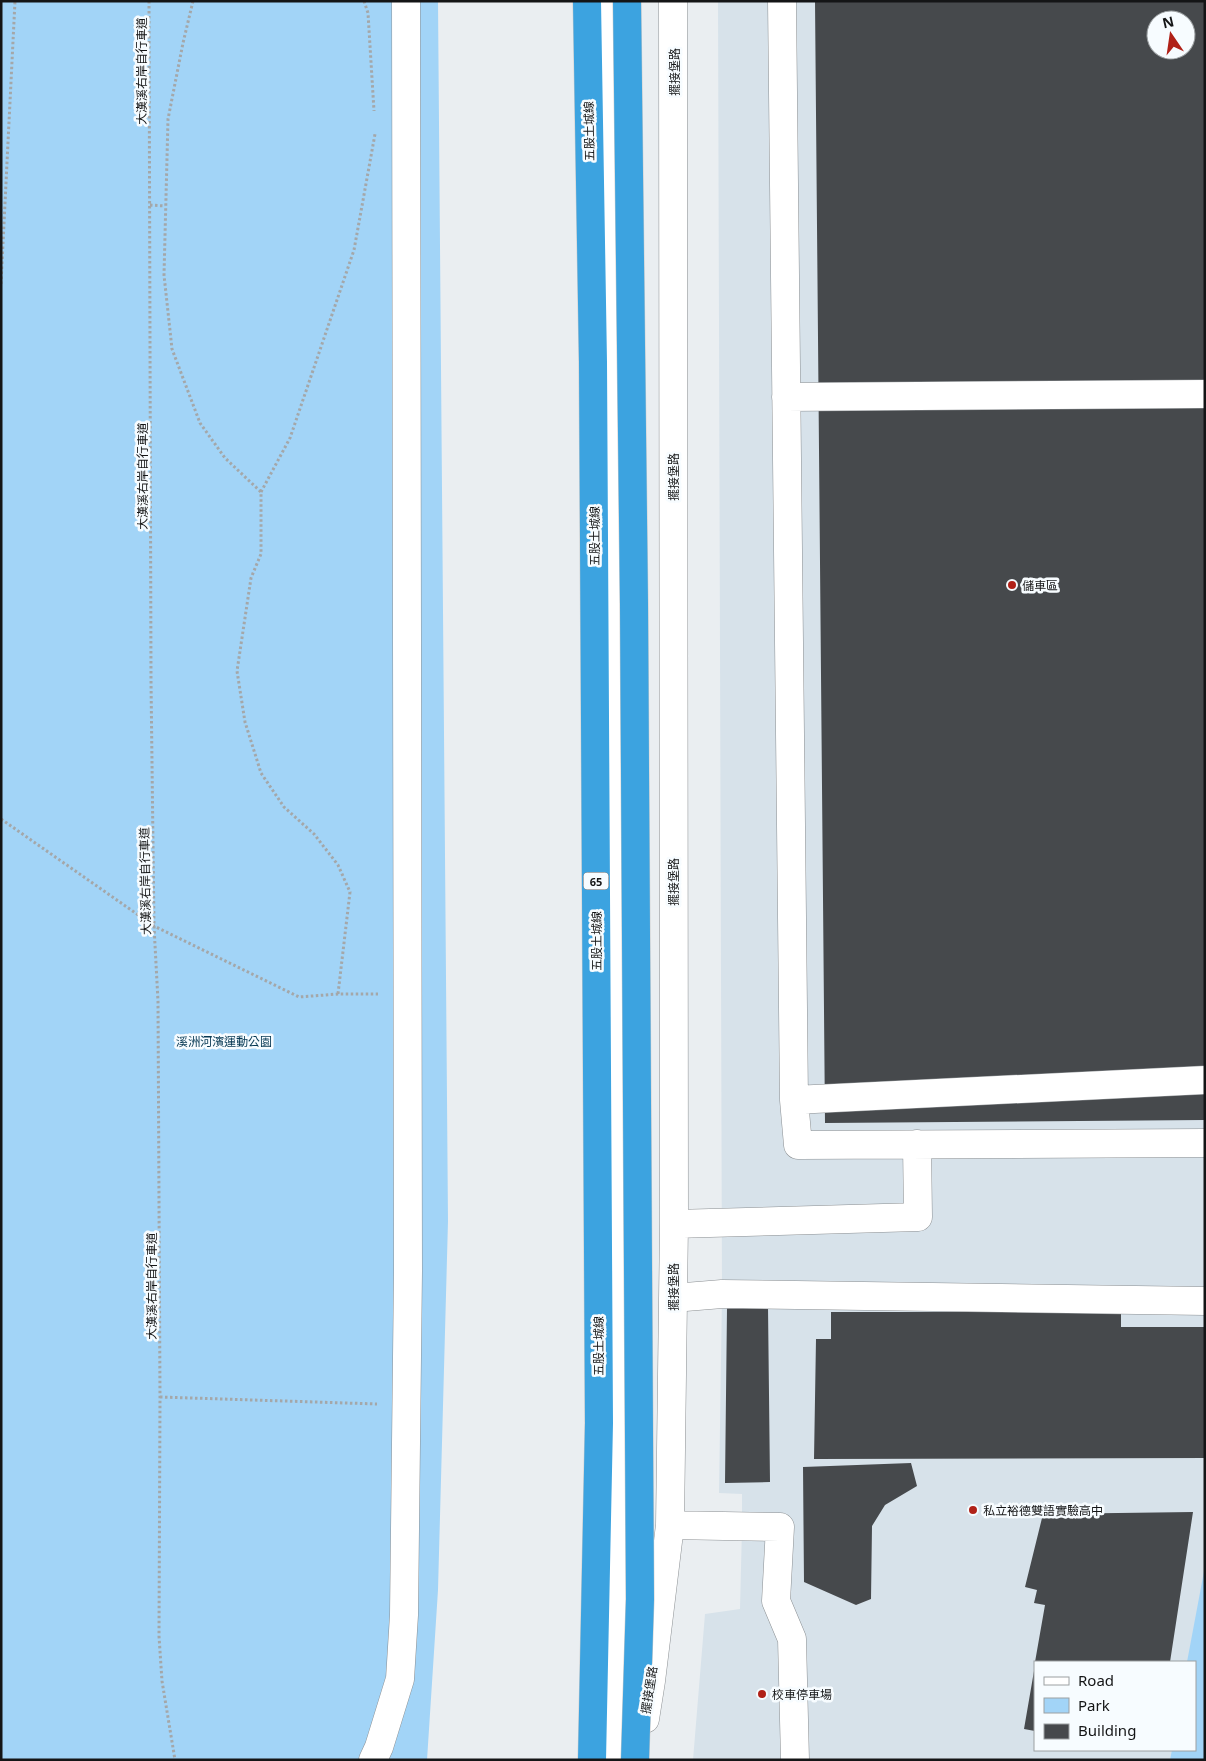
<svg xmlns="http://www.w3.org/2000/svg" width="1206" height="1761" font-family="'Noto Sans','Noto Sans TC',sans-serif">
	<rect width="100%" height="100%" fill="#eaeef1"/>
	<path fill="#d7e2ea" fill-rule="evenodd" d="M718,1H1205V1760H693L705,1614L740,1609L742,1527V1494L719,1493L722,1294ZM1156,20H1186V50H1156ZM1035,1662H1195V1750H1035Z"/>
	<path fill="#a2d4f7" d="M1,1H438L448,1221L438,1590L427,1760H1Z
		M1205,1566V1760H1170L1172,1750H1195V1662H1187Z"/>
	<path fill="#46494c" fill-rule="evenodd" d="M815,1H1205V1120L825,1123ZM1156,20H1186V50H1156Z
		M768,1307L770,1482L725,1483L727,1308Z
		M831,1312H1121V1327H1205V1458L814,1459L816,1339H831Z
		M911,1463L917,1486L885,1505L872,1526L871,1599L856,1605L804,1582L803,1467Z
		M1193,1512L1170,1662H1035L1045,1605L1034,1603L1037,1590L1025,1587L1043,1514Z
		M1034,1671H1035V1731L1024,1729Z"/>
	<g fill="none" stroke-linecap="round" stroke-linejoin="round">
		<g stroke="#8b8f92" stroke-width="29">
			<path id="minor" d="M607,1L617,656L622,1527L616,1760
				M782,1L794,1100L798,1145L1205,1143
				M786,397L1205,394
				M794,1100L1205,1080
				M674,1224L918,1217L917,1144
				M673,1298L722,1294L1205,1301
				M670,1525L780,1527L776,1601L792,1639L795,1760
				M645,1719L651,1681L670,1525L674,1224L673,1
				M373,1760L379,1747L400,1679L404,1615L408,1271L406,1"/>
		</g>
		<g stroke="#cbcccc" stroke-width="29">
			<path id="highway" d="M587,1L593,362L599,1423L592,1760"/>
		</g>
		<path stroke="#a4a7a9" stroke-width="3" stroke-dasharray="2.5 2.5" stroke-linecap="butt" d="M149,1L151,681L154,926L158,1001L160,1397L159,1636L162,1681L175,1760
			M193,1L183,43L168,119L164,275L172,349L200,423L225,458L261,492V554L251,578L237,671L245,722L261,773L284,807L314,834L338,865L350,892L338,994
			M364,1L368,13L374,111
			M150,205L165,206
			M1,284L15,1
			M261,492L290,438L354,250L375,134
			M1,819L154,926L299,997L338,994H378
			M160,1397L377,1404"/>
		<use href="#minor" stroke="#fff" stroke-width="28"/>
		<use href="#highway" stroke="#3ca3e0" stroke-width="28"/>
		<g stroke="#cbcccc" stroke-width="29" stroke-linecap="butt">
			<path id="highway-bridge" d="M627,1L634,604L640,1599L635,1760"/>
		</g>
		<use href="#highway-bridge" stroke="#3ca3e0" stroke-width="28"/>
	</g>
	<g fill="#b02118" stroke="#f7fcff" stroke-width="2">
		<circle cx="1012" cy="585" r="5"/>
		<circle cx="973" cy="1510" r="5"/>
		<circle cx="762" cy="1694" r="5"/>
	</g>
	<g text-anchor="middle" dominant-baseline="central" stroke-width="5" stroke-linejoin="round" paint-order="stroke">
		<rect fill="#f7fcff" stroke="#585a5c" stroke-width="1" x="583.5" y="872.5" width="25" height="17" rx="4"/>
		<g font-size="11" font-weight="bold" fill="#141516">
			<text x="596" y="881">65</text>
		</g>
		<g font-size="12" fill="#141516" stroke="#f7fcff">
			<text transform="translate(141 71) rotate(-90)">大漢溪右岸自行車道</text>
			<text transform="translate(674 72) rotate(-90)">擺接堡路</text>
			<text transform="translate(589 131) rotate(-91)">五股土城線</text>
			<text transform="translate(142 476) rotate(-90)">大漢溪右岸自行車道</text>
			<text transform="translate(673 477) rotate(-90)">擺接堡路</text>
			<text transform="translate(594 536) rotate(-90)">五股土城線</text>
			<text transform="translate(145 881) rotate(-91)">大漢溪右岸自行車道</text>
			<text transform="translate(673 882) rotate(-90)">擺接堡路</text>
			<text transform="translate(596 941) rotate(-90)">五股土城線</text>
			<text transform="translate(151 1286) rotate(-90)">大漢溪右岸自行車道</text>
			<text transform="translate(673 1287) rotate(-90)">擺接堡路</text>
			<text transform="translate(598 1346) rotate(-90)">五股土城線</text>
			<text transform="translate(649 1690) rotate(-81)">擺接堡路</text>
		</g>
		<g font-size="12" fill="#141516" stroke="#f7fcff" text-anchor="start">
			<text x="1022" y="585">儲車區</text>
			<text x="983" y="1510">私立裕德雙語實驗高中</text>
			<text x="772" y="1694">校車停車場</text>
		</g>
		<g font-size="12" fill="#063853" stroke="#f7fcff">
			<text x="224" y="1041">溪洲河濱運動公園</text>
		</g>
	</g>
	<rect width="1206" height="1761" fill="none" stroke="#141516" stroke-width="5"/>
	<rect x="1034" y="1661" width="162" height="90" fill="#f7fcff" stroke="#9ca0a2"/>
	<rect x="1044" y="1677" width="25" height="8" fill="#ffffff" stroke="#9ca0a2"/>
	<text x="1078" y="1686" font-size="15" fill="#141516">Road</text>
	<rect x="1044" y="1698" width="25" height="15" fill="#a2d4f7" stroke="#9ca0a2"/>
	<text x="1078" y="1711" font-size="15" fill="#141516">Park</text>
	<rect x="1044" y="1724" width="25" height="15" fill="#46494c" stroke="#9ca0a2"/>
	<text x="1078" y="1736" font-size="15" fill="#141516">Building</text>
	<g transform="translate(1171 35) rotate(347)"><circle r="24" fill="#f7fcff" stroke="#9ca0a2"/>
	<path d="M0-4L9 19L0 12L-9 19Z" fill="#b02118"/>
	<text y="-8" font-size="14" font-weight="bold" text-anchor="middle" fill="#141516">N</text>
	</g>
</svg>
